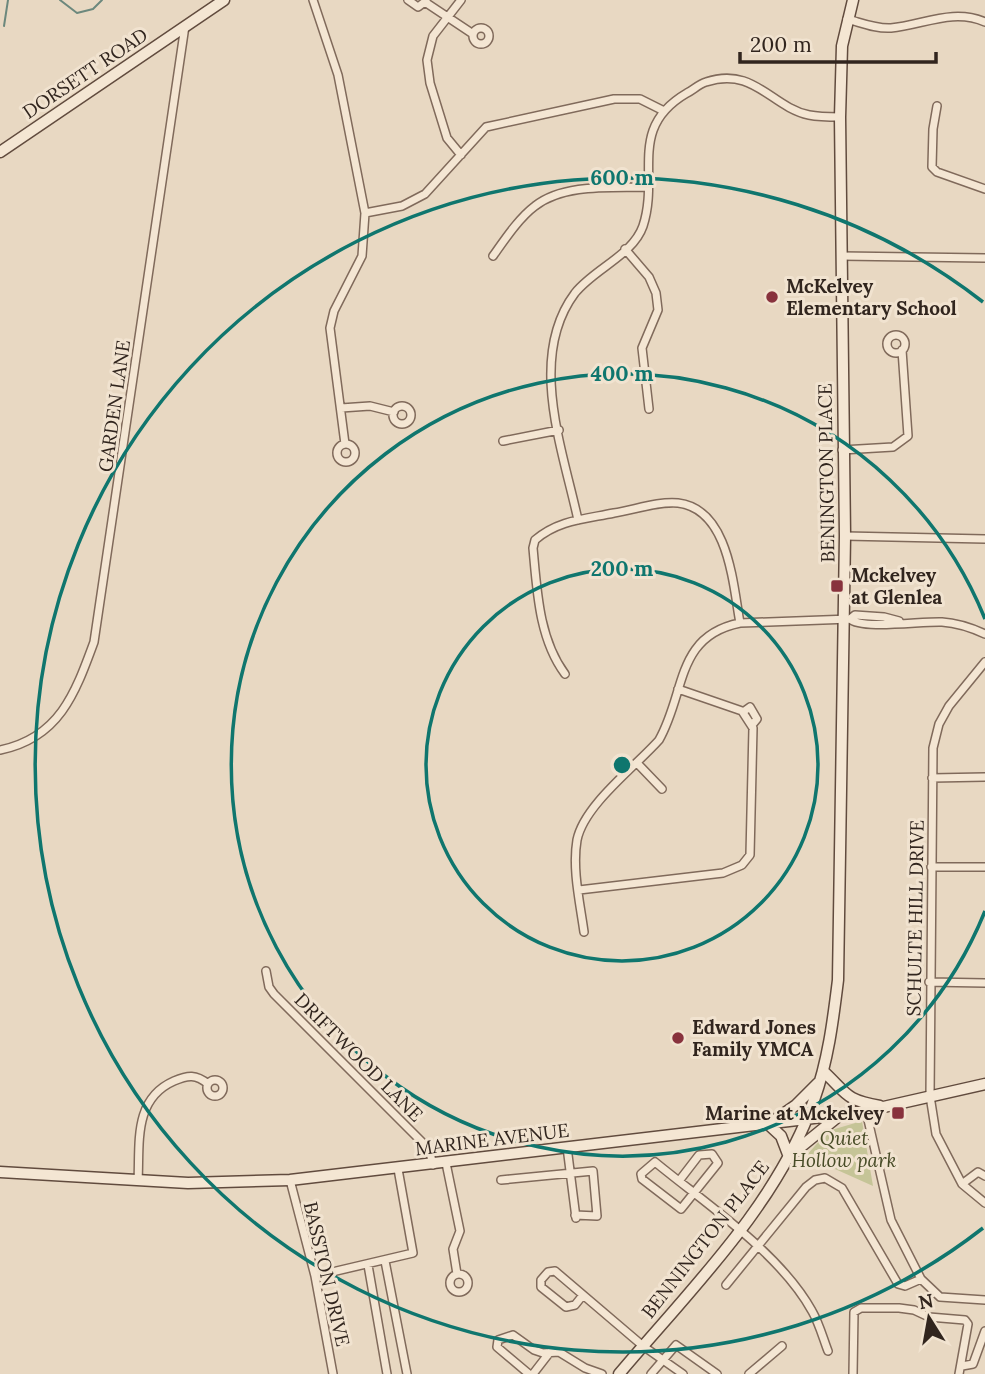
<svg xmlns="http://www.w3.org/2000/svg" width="985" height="1374" font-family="Lora,serif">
	<rect width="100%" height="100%" fill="#e8d8c2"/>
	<path fill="#c5c497" d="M862,1121L873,1186L806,1156L828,1131Z"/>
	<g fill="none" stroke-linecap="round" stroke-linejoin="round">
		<path stroke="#6c887d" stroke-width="2" d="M60,0L77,13L93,9L102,0
			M4,26L8,0"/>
		<g stroke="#806a5b" stroke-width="10">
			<path id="street" d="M313,0L338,75L365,213L362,256L334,311L330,328L345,444
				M408,0L418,7L426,1
				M461,0L433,36L427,60L430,83L447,138L461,155
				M425,2L473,34
				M847,19C862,23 876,29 891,28C923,25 953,8 985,22
				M473 36a8 8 0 1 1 16 0a8 8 0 1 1-16 0Z
				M937,106L933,129L932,167L937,172L985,189
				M365,213L402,206L425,194L486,127L614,99H640L664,111
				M625,249L649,277L656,293L658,310L642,348L649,409
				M493,256C505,239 519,218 535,206C564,183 613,188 647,187
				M841,256L985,258
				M887 344a9 9 0 1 1 18 0a9 9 0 1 1-18 0Z
				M393 415a9 9 0 1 1 18 0a9 9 0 1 1-18 0Z
				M341,408L370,406L394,412
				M503,441L559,430
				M337 453a9 9 0 1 1 18 0a9 9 0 1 1-18 0Z
				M842,450L893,447L908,436L902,350
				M578,520C563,450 527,357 575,293C594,269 633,255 643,226C660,174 627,128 687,93C693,90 699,84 706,82C754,66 771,107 809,115C819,117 830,117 840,117
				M845,536L985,539
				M850,619C862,630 922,621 942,622C957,623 972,628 985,634
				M985,662L949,706L939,724L933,748L930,1096L936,1134L962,1184L985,1203
				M565,674C539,639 537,591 533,548L535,540C558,520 585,519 614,513C634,510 658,501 678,503C729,509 733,585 740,623
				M743,712L750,707L757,719L752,725
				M0,750C59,738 75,694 94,642L185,26
				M638,764L662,789
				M932,778L985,777
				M931,867H985
				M579,890L723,873L742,865L750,855L753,728L742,711L678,689
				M584,932C580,903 572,869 577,840C584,805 635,767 659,740C686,693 675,636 740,623L850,619L855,615L884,617L899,621
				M266,971L269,987L274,994L429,1149L433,1165
				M929,982L985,983
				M207 1088a8 8 0 1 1 16 0a8 8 0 1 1-16 0Z
				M866,1111L891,1220L921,1279L940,1297L985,1300
				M567,1147L576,1218
				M446,1163L460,1231L453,1249L457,1274
				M290,1180L315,1276L333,1374
				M501,1180L593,1171L597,1216L575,1215
				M138,1181C140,1143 133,1099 174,1081C188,1075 196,1074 208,1084
				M679,1181L699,1155L712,1154L718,1163L681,1209L642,1179L641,1174L655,1162C706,1204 780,1253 812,1311C819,1323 823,1338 828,1351
				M962,1184L978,1172L985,1176
				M385,1261L407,1374
				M368,1265L387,1374
				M450 1283a9 9 0 1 1 18 0a9 9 0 1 1-18 0Z
				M315,1276L413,1253L398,1169
				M726,1285L806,1187L815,1180L825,1178L842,1188L898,1284L905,1286L921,1279
				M583,1295L575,1305L566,1307L541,1287V1280L548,1272L555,1271L643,1346L683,1374
				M962,1366L973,1364L985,1331
				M529,1374L497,1347L498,1340L513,1335L534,1350L543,1353L559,1352L585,1368L602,1374
				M533,1374L550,1352
				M651,1374L676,1345L717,1374
				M749,1374L782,1346
				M853,1374L854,1312L861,1308H899L914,1310L929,1317L965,1320L968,1324L959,1374"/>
		</g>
		<g stroke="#614b3e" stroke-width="13">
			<path id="secondary" d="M0,152L224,0
				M823,1071C847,1093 844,1100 880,1106
				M773,1121L796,1105L818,1083
				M768,1124L781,1136L789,1157
				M792,1154L840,1115
				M0,1172L188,1183L290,1180L806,1119L866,1111L985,1084
				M619,1374C689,1291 778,1204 814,1100C828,1061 833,1021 838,980L845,536L840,117L842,46L853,0"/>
		</g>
		<use href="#street" stroke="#f4e6d3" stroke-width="7"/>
		<use href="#secondary" stroke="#f4e6d3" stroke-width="10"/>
	</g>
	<g fill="none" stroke="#0f766e" stroke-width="3.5">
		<circle cx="622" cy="765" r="196"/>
		<path d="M985 911A391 391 0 1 1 985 619"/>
		<path d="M983 1228A587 587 0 1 1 983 302"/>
	</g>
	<g fill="#88323d" stroke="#f1e3d0" stroke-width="2.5">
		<circle cx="772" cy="297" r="7"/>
		<rect x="830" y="579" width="14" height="14" rx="3.5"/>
		<circle cx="678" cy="1038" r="7"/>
		<rect x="891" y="1106" width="14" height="14" rx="3.5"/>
	</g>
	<g text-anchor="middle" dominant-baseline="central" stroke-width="6" stroke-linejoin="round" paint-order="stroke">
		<g font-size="19" fill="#31251e" stroke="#f1e3d0">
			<text transform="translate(85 73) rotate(-34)">DORSETT ROAD</text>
			<text transform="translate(114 406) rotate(-82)">GARDEN LANE</text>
			<text transform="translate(826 473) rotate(-91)">BENINGTON PLACE</text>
			<text transform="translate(915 918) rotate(-89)">SCHULTE HILL DRIVE</text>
			<text transform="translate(359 1057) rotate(45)">DRIFTWOOD LANE</text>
			<text transform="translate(492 1139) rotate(-7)">MARINE AVENUE</text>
			<text transform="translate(705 1239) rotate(-52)">BENNINGTON PLACE</text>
			<text transform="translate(327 1274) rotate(77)">BASSTON DRIVE</text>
		</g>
		<g font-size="19" font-weight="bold" fill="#31251e" stroke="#f1e3d0" text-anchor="start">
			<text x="786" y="286">McKelvey<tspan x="786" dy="22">Elementary School</tspan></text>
			<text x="851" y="575">Mckelvey<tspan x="851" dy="22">at Glenlea</tspan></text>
			<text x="692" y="1027">Edward Jones<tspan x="692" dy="22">Family YMCA</tspan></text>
			<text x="884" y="1113" text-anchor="end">Marine at Mckelvey</text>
		</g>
		<g font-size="19" font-style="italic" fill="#474b26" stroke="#f1e3d0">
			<text x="844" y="1138">Quiet<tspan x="844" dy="22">Hollow park</tspan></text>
		</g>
	</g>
	<circle cx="622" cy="765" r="10" fill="#0f766e" stroke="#f1e3d0" stroke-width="3.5"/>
	<g font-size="21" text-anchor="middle" font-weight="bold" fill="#0f766e" stroke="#f1e3d0" stroke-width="6" stroke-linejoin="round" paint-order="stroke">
		<text x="622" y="185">600 m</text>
		<text x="622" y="381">400 m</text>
		<text x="622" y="576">200 m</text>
	</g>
	<g transform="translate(929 1318) rotate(349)" stroke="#f1e3d0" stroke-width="5" paint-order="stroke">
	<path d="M0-5L12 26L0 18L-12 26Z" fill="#31251e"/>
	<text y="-10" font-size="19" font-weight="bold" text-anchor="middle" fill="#31251e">N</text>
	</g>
	<path d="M740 52v10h196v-10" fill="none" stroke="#31251e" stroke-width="3.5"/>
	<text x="750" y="52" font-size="21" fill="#31251e" stroke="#f1e3d0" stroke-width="5" paint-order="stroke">200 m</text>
</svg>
